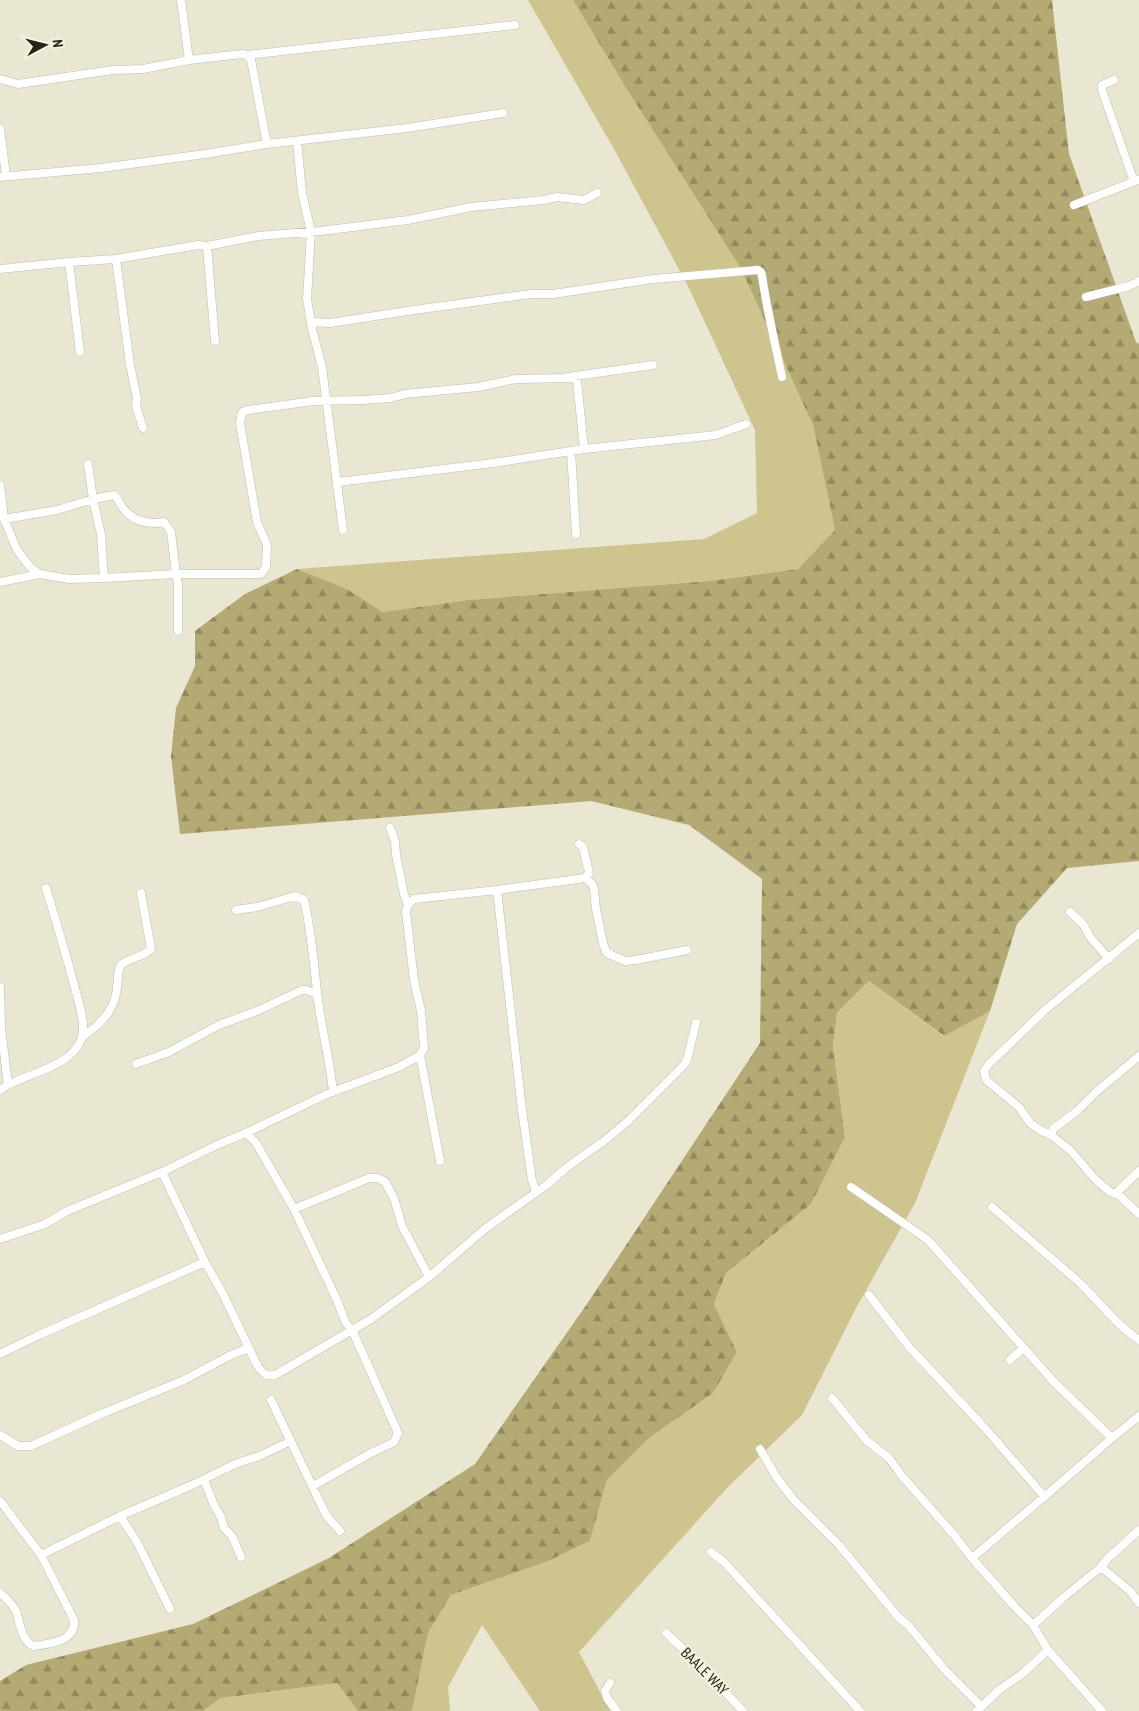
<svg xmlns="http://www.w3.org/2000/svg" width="1139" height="1711" font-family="'PT Sans Narrow',sans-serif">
	<defs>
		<pattern id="forest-firs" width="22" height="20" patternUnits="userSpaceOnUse" patternTransform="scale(1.25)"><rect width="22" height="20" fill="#b4aa73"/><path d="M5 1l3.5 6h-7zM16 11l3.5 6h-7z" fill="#928a5e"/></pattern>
	</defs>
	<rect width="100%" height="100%" fill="#e9e6d1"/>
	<path fill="#cdc48e" d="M528,0H573L626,88L740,267L813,425L835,530L798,569L709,581L468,600L383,612L347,589L297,569L704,539L757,513L755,430L688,286L614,149Z
		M869,981L943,1036L990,1011L915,1203L855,1310L802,1415L727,1488L579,1652L610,1711H540L482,1625L448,1687L450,1711H412L428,1633L451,1595L546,1562L590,1541L607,1480L649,1438L713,1393L737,1352L714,1304L726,1273L811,1204L845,1137L833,1046L837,1013Z
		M337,1683L358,1711H203L221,1698Z"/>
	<path fill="url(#forest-firs)" d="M573,0H1052L1069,154L1136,342L1139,344V861L1067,868L1017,924L990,1011L944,1036L869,981L837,1013L833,1046L845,1137L811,1204L726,1273L714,1304L737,1352L713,1393L649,1438L607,1480L590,1541L546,1562L451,1595L428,1633L412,1711H358L337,1683L221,1698L203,1711H0V1681L26,1665L193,1624L329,1558L475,1464L587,1304L760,1043L762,879L689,825L591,801L180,834L171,756L176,708L195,666V631L245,594L297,569L347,589L383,612L468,600L709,581L798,569L835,530L813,425L740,267L626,88Z"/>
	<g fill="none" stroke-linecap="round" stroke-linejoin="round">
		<g stroke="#c1beaa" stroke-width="9">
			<path id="minor" d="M181,0L189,60
				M247,55L515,25
				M0,79L18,84L113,70L143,69L189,60L242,54L247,55L251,60L267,144
				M1114,80L1102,85V90L1132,176L1135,181L1139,180
				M0,129L6,176
				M297,141L302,193L311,232L307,299L312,329L322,367L343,530
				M0,177L101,168L205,154L267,144L407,128L503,113
				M1074,205L1135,181
				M207,246L258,236L321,231L408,220L471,207L544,200L557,197L584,200L597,193
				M116,259L198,245L207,246L215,341
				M69,262L116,259L130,365L137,398L136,406L143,428
				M0,269L69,262L80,352
				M1086,297L1129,286L1139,281
				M311,322L330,323L414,310L531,294H553L653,279L758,270L761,272L762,276C767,310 775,343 782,377
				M568,377L653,365
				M571,451L576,534
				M338,482L493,463L584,449L716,435L746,424
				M0,485L4,519L57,510L93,499L114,495C118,498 118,501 121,505C131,521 146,525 164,522L171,532L176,574H261L266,567L267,545L257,522L240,423L242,412L248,410L313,401L363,400L391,398L405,394L478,387L516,379L573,378L577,381L584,449
				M4,519L17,550L30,567L40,574L69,579L104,578L101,534L93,499L88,464
				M104,578L176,574L178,584V631
				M0,582L40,574
				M390,828L395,841L396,855L404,894L408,905
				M585,878L592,884L594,889L596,909L603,943L606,952L611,955L625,961L636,960L687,950
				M497,890L522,1110L532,1180L536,1191
				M236,910L257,907L295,896L304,900C312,933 314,967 318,1000C322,1031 330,1061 333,1092
				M1070,912L1083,924L1090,937L1109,959
				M1139,933L1045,1010L989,1064L984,1071L986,1080L1019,1107L1030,1123L1040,1130L1051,1135L1071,1151L1095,1179L1110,1192L1119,1195L1139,1214
				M0,987L1,1028L8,1085
				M82,1037C98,1026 112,1014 116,994C118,985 117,975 120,966C128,957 143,958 151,949L141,893
				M420,1055L440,1161
				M136,1064L169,1052L219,1025L257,1011L302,990H306L317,994
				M0,1090C20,1076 46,1073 66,1058C75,1052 83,1041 83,1030C84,1016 78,1001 75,988C66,955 56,921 46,888
				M246,1133L256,1143L294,1209L336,1298L346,1323L352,1330L362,1352L398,1433L394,1442L369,1454L313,1486
				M1051,1135L1053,1129L1077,1111L1096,1092L1139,1056
				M162,1172L205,1262L223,1294L258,1367C264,1374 267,1377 275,1375L371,1319L429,1277L486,1228L548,1184L567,1167L604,1141L628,1121L683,1066L687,1060L696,1023
				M851,1187L928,1240L1054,1382L1112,1438
				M1115,1194L1139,1171
				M992,1207L1080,1283L1120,1325L1139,1340
				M294,1209L369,1178H378L385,1182L394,1198L402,1226L429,1277
				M0,1239L45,1224L67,1211L162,1172L219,1144L246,1133L327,1094L399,1067L420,1055L424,1048L421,1011L414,980L406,912L408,905L414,899L497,890L585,878L589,873L583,847L579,844
				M869,1295L910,1348L984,1427L1044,1496
				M0,1354L39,1335L205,1262
				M1010,1360L1023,1348
				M832,1398L867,1441L889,1458L902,1476L954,1535L972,1558L1015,1607L1033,1625L1048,1650L1102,1711
				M271,1400L326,1515L340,1531
				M0,1435L18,1446H31L101,1414L184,1380L231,1355L249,1348
				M760,1449L777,1478L793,1499L839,1545L899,1618L908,1625L945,1670L981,1706
				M204,1480L214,1505L221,1517L224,1528L232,1536L241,1557
				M0,1501L41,1555L120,1516L192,1485L235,1464L259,1456L291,1441
				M120,1516L137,1542L170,1609
				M711,1552L724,1562L860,1711
				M972,1558L1058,1485L1112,1438L1139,1416
				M1101,1567L1130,1591L1139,1603
				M0,1593C6,1598 12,1603 16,1611C20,1622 21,1640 33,1646C49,1644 76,1642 74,1620L41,1555
				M1033,1625L1064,1597L1101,1567L1107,1559L1139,1530
				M666,1633L698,1663L743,1711
				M610,1683L605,1691L607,1698L617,1711
				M977,1711L1000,1689L1022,1674L1048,1650"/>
		</g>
		<use href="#minor" stroke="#fff" stroke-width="8"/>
	</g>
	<g text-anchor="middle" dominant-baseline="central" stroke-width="4" stroke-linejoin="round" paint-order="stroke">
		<g font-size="15" fill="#25241c" stroke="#f6f3de">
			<text transform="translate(705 1671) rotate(45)">BAALE WAY</text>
		</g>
	</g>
	<g transform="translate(45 45) rotate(83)" stroke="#f6f3de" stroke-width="4" paint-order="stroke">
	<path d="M0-4L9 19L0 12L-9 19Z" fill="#25241c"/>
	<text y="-8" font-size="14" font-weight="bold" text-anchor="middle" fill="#25241c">N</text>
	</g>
</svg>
